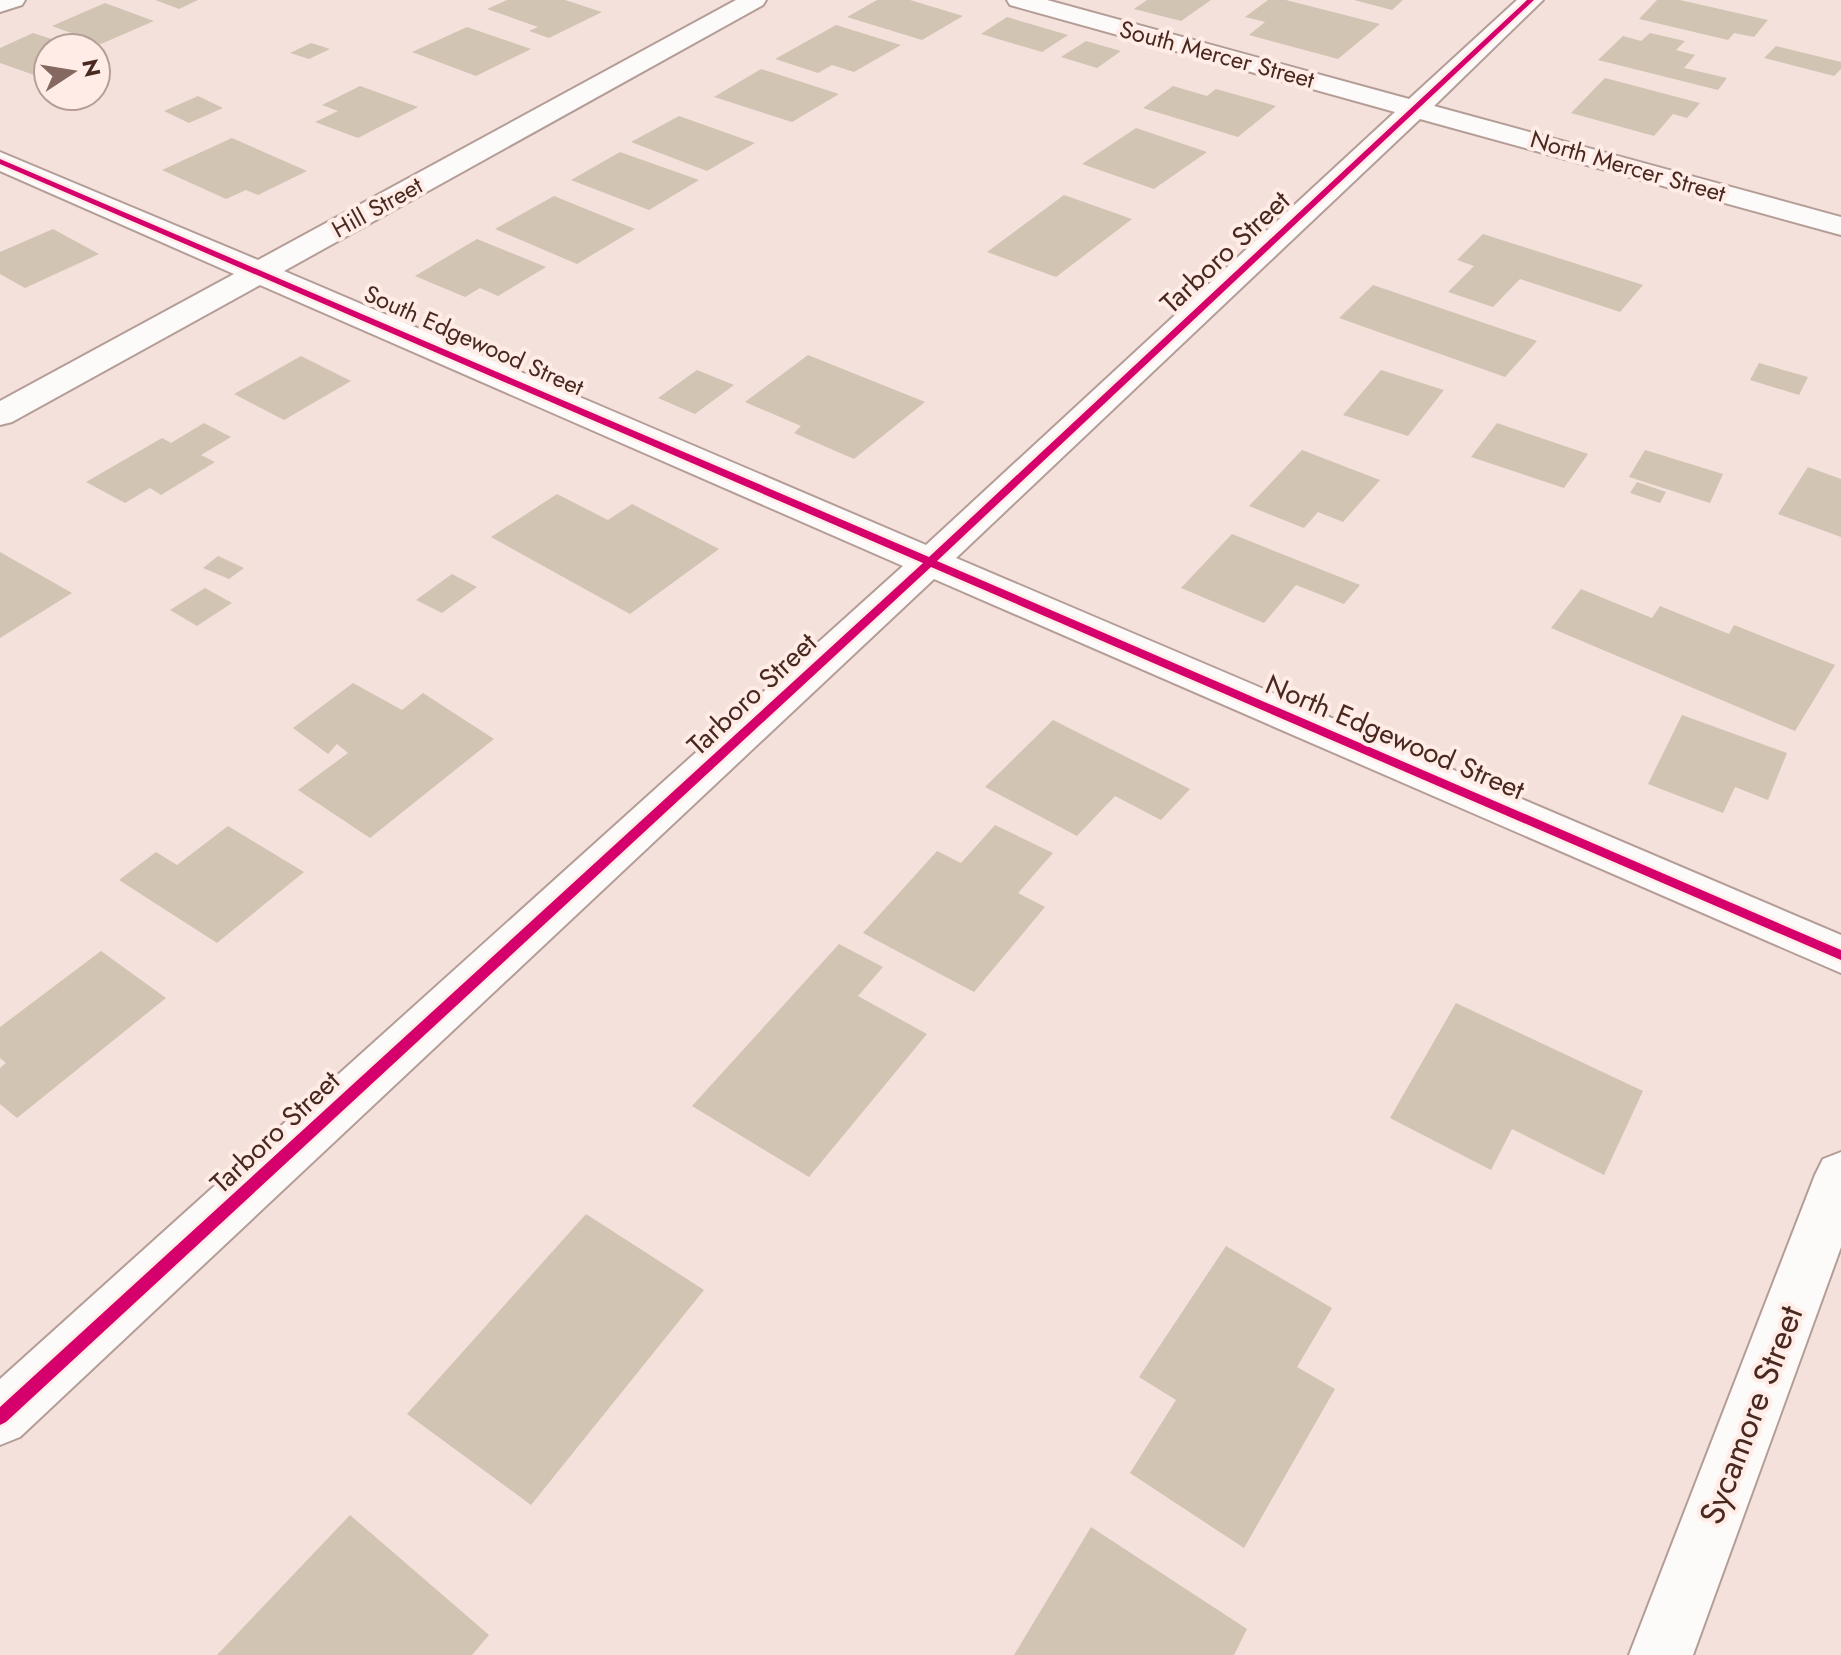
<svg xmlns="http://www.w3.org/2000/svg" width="1841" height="1655" font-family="Jost,sans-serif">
	<rect width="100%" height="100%" fill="#f4e1dc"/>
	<path fill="#d1c4b2" d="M155,0H198L179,9Z
		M507,0H565L602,12L549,38L529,31L538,27L487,9Z
		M877,0H910L963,16L922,40L847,17Z
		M1147,0H1211L1181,21L1134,9Z
		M1268,0H1286L1380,24L1338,59L1249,35L1265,22L1245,17Z
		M1354,0H1403L1392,10Z
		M1657,0H1680L1768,20L1754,37L1734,33L1728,40L1639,19Z
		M105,3L154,21L101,44L52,26Z
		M1007,17L1068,35L1042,52L981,34Z
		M836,25L901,45L854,72L832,65L818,73L775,59Z
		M467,27L531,49L476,76L412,52Z
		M33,33L76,47V48H48V71L37,76L0,63V48Z
		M1650,33L1685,41L1676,50L1695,55L1684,68L1727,78L1718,90L1598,60L1623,36L1641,41Z
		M1086,41L1121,51L1097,68L1061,57Z
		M311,43L330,49L309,59L290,53Z
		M1776,46L1841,62V69L1834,76L1764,58Z
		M761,69L839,94L792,122L714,97Z
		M1605,78L1700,103L1687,118L1673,114L1654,136L1571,113Z
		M360,86L418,107L358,138L315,122L338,111L322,105Z
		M1173,86L1207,96L1216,89L1276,106L1238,137L1143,108Z
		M198,96L223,108L189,123L164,111Z
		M679,116L755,143L707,171L631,142Z
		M1136,128L1207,152L1154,189L1082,164Z
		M232,138L307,171L258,195L246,190L226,199L162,170Z
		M620,152L699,180L649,210L571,180Z
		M1064,195L1132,219L1056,277L987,252Z
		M554,196L635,229L577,264L495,229Z
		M53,229L99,254L25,288L0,274V252Z
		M1483,234L1643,285L1620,312L1520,279L1493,307L1448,292L1474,266L1457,260Z
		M477,239L546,267L498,296L480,288L465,297L415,276Z
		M1373,285L1537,341L1505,377L1339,318Z
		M808,355L925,402L854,459L794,433L801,426L745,402Z
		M301,356L351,381L284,420L234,394Z
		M1759,363L1808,377L1799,395L1750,380Z
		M697,370L734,385L695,414L658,398Z
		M1381,370L1444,390L1408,436L1343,415Z
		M204,423L231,437L201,455L215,462L161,495L150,488L125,503L86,482L162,438L171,443Z
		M1497,423L1588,454L1564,488L1471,457Z
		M1302,450L1380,480L1343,522L1318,512L1304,528L1249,506Z
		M1645,450L1723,474L1710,503L1629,477Z
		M1808,467L1841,479V537L1778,514Z
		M1637,482L1666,492L1660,503L1630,493Z
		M557,494L608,520L632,504L719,549L630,614L491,537Z
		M1232,534L1360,585L1344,604L1296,585L1264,623L1181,588Z
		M0,552L72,593L0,638Z
		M218,556L244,568L229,579L203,568Z
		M452,574L477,587L442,613L416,600Z
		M205,588L232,603L197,626L170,610Z
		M1581,589L1652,618L1660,606L1729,634L1734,625L1835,665L1795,731L1551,628Z
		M353,683L402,710L423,693L494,739L370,838L298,790L348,753L337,744L328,754L293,728Z
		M1682,715L1787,753L1768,800L1735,787L1723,813L1648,784Z
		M1053,720L1190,789L1161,820L1115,796L1077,836L985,787Z
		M995,825L1053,853L1018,893L1045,907L974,992L863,933L937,851L961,863Z
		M228,826L304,872L217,943L119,880L156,852L177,865Z
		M839,944L883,967L858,996L927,1034L809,1177L692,1106Z
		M101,951L166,998L17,1118L0,1104V1068L6,1063L0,1058V1027Z
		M1456,1003L1643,1091L1604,1175L1512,1129L1491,1170L1390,1118Z
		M586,1214L704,1290L531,1505L407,1414Z
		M1226,1246L1332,1308L1297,1367L1335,1389L1244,1548L1130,1473L1176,1400L1139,1377Z
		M350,1515L489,1635L472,1655H217Z
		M1091,1527L1247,1629L1234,1655H1014Z"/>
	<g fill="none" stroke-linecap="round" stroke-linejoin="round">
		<g stroke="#b59d97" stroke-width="4">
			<path id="minor" d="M0,0H25L22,5L0,12Z
				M736,0H766L763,5L284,271L926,545L1395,112L1010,5L1007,0H1047L1409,99L1517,0H1543L1434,106L1841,217V235L1420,119L956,558L1841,935V973L934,579L20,1437L0,1445V1379L903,566L260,285L12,422L0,425V401L234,274L0,171V152L258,260Z
				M1841,1152V1247L1693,1655H1629L1815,1175L1823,1159Z"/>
		</g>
		<use href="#minor" fill="#fdfafa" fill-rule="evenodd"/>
		<g stroke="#ffece7" stroke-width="5">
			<path id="cycleway" d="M1527,0H1534L937,561L1841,950V960L931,567L6,1422L0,1425V1407L923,563L0,164V159L929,557Z"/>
		</g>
		<use href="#cycleway" fill="#d6006c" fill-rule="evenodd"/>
	</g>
	<g text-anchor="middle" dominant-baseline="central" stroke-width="8" stroke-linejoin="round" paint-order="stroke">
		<g font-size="24" fill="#49281f" stroke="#ffece7">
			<text transform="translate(1217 54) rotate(15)">South Mercer Street</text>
			<text transform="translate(1628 166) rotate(16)">North Mercer Street</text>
			<text transform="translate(377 207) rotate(-29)">Hill Street</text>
			<text transform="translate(474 340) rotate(24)">South Edgewood Street</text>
		</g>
		<g font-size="28" fill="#49281f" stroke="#ffece7">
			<text transform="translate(1225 252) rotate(-43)">Tarboro Street</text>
			<text transform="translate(752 694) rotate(-43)">Tarboro Street</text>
			<text transform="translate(1395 737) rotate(23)">North Edgewood Street</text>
			<text transform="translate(275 1132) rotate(-43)">Tarboro Street</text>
		</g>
		<g font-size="34" fill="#49281f" stroke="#ffece7">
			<text transform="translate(1751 1415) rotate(-69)">Sycamore Street</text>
		</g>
	</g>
	<g transform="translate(72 72) rotate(78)"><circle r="38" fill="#ffece7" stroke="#b69e97" stroke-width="2"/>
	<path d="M0-6L14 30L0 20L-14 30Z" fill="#856961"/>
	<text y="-12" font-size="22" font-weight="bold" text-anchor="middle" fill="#49281f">N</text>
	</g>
</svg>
